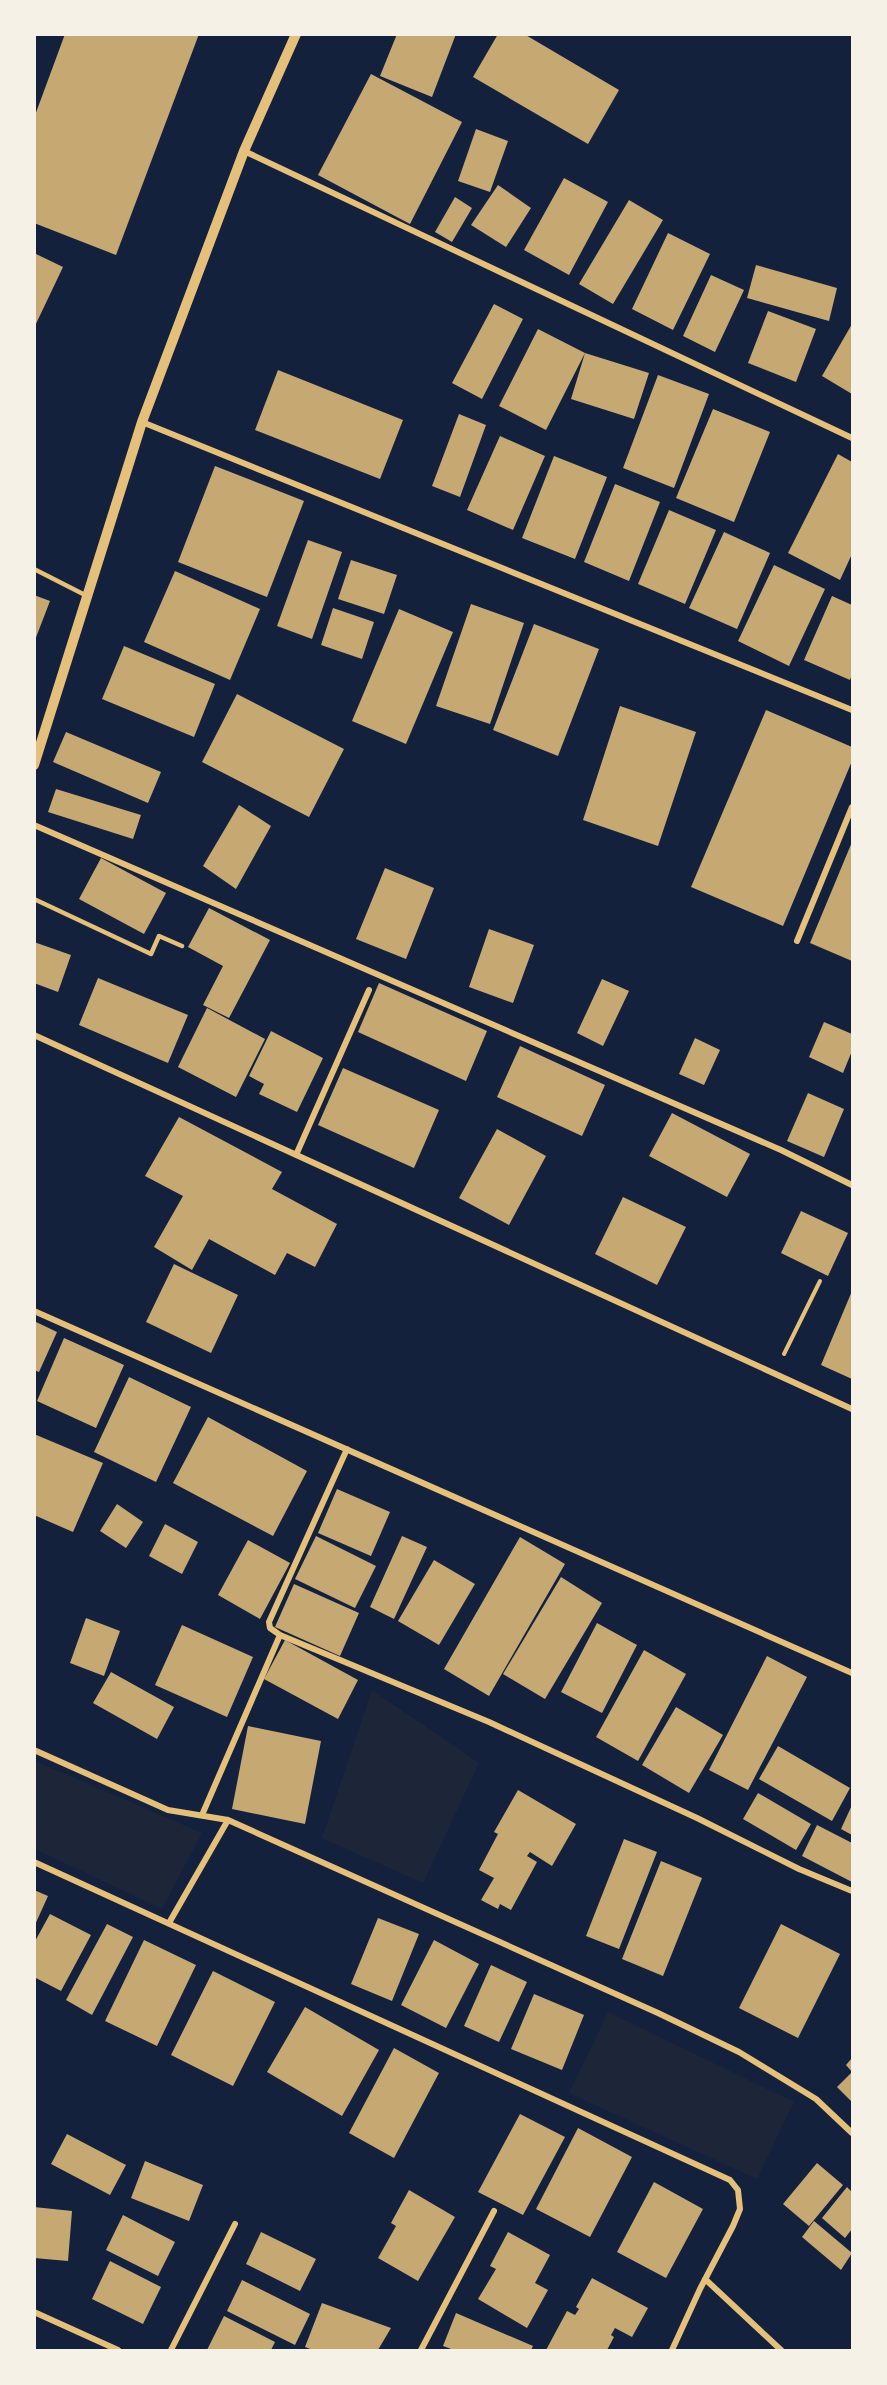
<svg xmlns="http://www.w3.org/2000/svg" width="887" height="2385" font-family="Montserrat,sans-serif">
	<rect width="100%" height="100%" fill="#14213d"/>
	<path fill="#1d2539" d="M372,1690L479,1763L423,1883L322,1838Z
		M35,1761L202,1833L162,1909L35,1849Z
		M608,2012L794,2102L757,2179L569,2093Z"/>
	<path fill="#c6a872" d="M65,34H199L116,255L34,223V118Z
		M397,34H456L432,97L380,76Z
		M498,34H524L619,90L588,144L473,77Z
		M371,74L462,122L410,224L318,175Z
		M476,129L508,141L490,192L458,181Z
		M564,178L608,202L569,275L524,250Z
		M498,185L531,208L506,247L471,225Z
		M455,197L472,208L452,242L435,232Z
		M629,200L663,220L613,304L579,284Z
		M668,233L710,254L673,330L632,309Z
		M34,253L63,267L34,328Z
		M756,265L837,288L829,321L747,298Z
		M711,275L744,290L715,352L683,336Z
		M494,304L523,319L482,399L452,383Z
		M768,311L816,329L796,382L748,363Z
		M852,324V394L822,376Z
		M538,329L585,353L546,430L499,406Z
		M585,353L649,373L634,419L571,399Z
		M278,370L403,420L380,479L255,430Z
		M658,375L709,394L674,488L623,468Z
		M713,409L770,432L734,522L676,498Z
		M459,414L486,425L460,497L432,486Z
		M500,436L545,456L513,530L467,510Z
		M838,454L852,462V554L840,580L788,553Z
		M554,456L607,477L575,559L522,538Z
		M215,466L304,501L267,597L178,562Z
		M615,484L660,502L629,581L584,562Z
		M669,510L716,530L685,604L638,584Z
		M724,532L770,553L737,629L689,608Z
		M308,540L342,552L312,639L277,626Z
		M351,560L397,575L384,614L338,599Z
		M774,565L825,589L789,666L738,641Z
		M175,571L260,609L230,680L144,642Z
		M34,595L50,601L35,640H34Z
		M832,596L852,605V674L850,680L804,660Z
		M471,604L524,623L490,724L436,706Z
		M333,608L374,622L362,659L321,645Z
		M399,609L453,632L406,744L352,721Z
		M534,624L599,649L558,756L493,730Z
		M124,646L215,684L194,737L102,699Z
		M237,694L344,749L309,817L202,762Z
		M620,706L696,732L658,846L583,820Z
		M766,710L852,747V761L783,926L691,887Z
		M66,732L161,772L148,803L53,762Z
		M56,789L141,815L133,839L48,812Z
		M239,805L271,826L236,889L203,866Z
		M852,842V961L810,943Z
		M101,858L166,893L144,934L79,899Z
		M385,868L434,888L406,959L356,939Z
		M209,908L270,940L229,1018L203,1005L223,966L188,947Z
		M489,929L534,945L513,1003L469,987Z
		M34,942L71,955L58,992L34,983Z
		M98,978L188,1015L168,1063L79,1025Z
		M602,979L629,991L603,1046L577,1033Z
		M379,983L487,1031L466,1081L358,1032Z
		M207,1008L265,1039L236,1097L178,1067Z
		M824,1022L852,1034V1051L843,1073L809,1057Z
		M271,1031L323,1058L297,1112L259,1094L264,1084L249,1076Z
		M695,1038L720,1050L704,1085L679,1074Z
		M520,1046L605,1085L582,1136L497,1097Z
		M343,1068L439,1110L414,1168L318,1125Z
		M808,1093L844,1109L824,1157L787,1141Z
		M672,1113L750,1154L727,1197L649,1156Z
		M179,1117L282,1172L272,1189L337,1224L315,1267L287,1253L275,1275L209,1239L192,1270L154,1247L183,1196L145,1176Z
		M497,1129L546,1156L509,1225L459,1198Z
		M623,1197L686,1227L657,1285L595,1254Z
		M801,1211L848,1233L828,1276L781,1253Z
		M174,1264L238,1295L211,1353L146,1322Z
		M852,1291V1379L821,1365Z
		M34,1321L57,1332L39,1372L34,1370Z
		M64,1338L124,1365L96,1428L37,1401Z
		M129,1377L191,1407L156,1482L94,1452Z
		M208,1417L307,1471L273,1536L173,1483Z
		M34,1434L103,1463L73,1532L34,1515Z
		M337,1489L390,1512L371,1556L318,1533Z
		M117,1504L143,1522L126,1548L100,1531Z
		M165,1524L198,1542L182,1574L149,1556Z
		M316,1536L376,1566L355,1608L295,1579Z
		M402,1536L427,1547L394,1619L370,1607Z
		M520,1537L565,1564L489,1696L444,1669Z
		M248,1540L290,1563L260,1619L218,1595Z
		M434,1560L475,1584L439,1645L398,1621Z
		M561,1577L602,1603L545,1699L503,1674Z
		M294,1584L359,1613L340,1656L275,1627Z
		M86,1618L120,1631L104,1676L70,1663Z
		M597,1623L637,1645L602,1713L561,1692Z
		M182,1625L253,1657L227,1717L155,1685Z
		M285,1640L358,1680L338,1719L264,1679Z
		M644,1650L686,1674L638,1761L596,1737Z
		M767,1656L807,1677L748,1790L709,1770Z
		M111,1672L174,1707L157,1739L93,1703Z
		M676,1707L723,1735L689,1793L642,1765Z
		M248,1726L321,1741L305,1824L232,1809Z
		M778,1746L850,1788L832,1821L759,1779Z
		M518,1790L576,1824L552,1866L530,1852L527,1856L537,1862L511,1910L500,1904L498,1909L481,1900L494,1878L479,1870L498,1834L494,1832Z
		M758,1793L811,1824L796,1850L743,1819Z
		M852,1805V1835L841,1829Z
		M817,1825L852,1843V1882L802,1856Z
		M624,1839L657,1852L619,1949L586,1936Z
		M661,1861L702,1878L663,1976L622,1959Z
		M34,1890L48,1896L34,1927Z
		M50,1914L91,1935L61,1991L34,1977V1943Z
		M378,1918L419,1934L392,2001L351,1984Z
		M107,1924L133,1937L92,2015L66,2000Z
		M781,1924L840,1954L798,2038L739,2008Z
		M144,1940L196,1965L157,2046L105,2021Z
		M434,1940L479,1964L446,2028L401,2005Z
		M491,1965L527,1982L499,2042L464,2026Z
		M213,1971L275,2002L233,2086L171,2055Z
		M534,1994L584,2015L562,2070L511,2049Z
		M305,2007L379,2050L342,2116L267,2072Z
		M394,2048L439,2073L394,2158L349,2133Z
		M852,2058V2102L837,2087L852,2072L846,2065Z
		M520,2114L565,2137L523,2215L478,2192Z
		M578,2128L632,2157L590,2237L536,2209Z
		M67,2134L126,2165L110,2195L51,2164Z
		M145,2161L203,2185L189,2221L131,2198Z
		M817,2163L843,2185L809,2226L783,2204Z
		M654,2182L703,2209L666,2278L617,2252Z
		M847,2187L852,2192V2229L845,2238L822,2218Z
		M409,2190L455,2217L418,2281L378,2258L396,2226L391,2223Z
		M34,2207L72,2211L68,2261L34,2258Z
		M123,2215L175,2242L158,2276L106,2250Z
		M814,2221L852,2253L841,2270L802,2237Z
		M261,2232L316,2259L300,2291L246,2264Z
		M508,2232L550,2255L535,2283L548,2290L527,2328L478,2299L496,2269L490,2266Z
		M110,2261L161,2287L143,2324L92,2299Z
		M592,2278L648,2308L632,2337L615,2328L611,2335L614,2337L607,2350H546L567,2311L575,2315L579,2309L576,2307Z
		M242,2280L310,2314L295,2345L227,2311Z
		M322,2303L391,2328L378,2350H313L305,2347Z
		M456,2313L533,2346L531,2350H454L443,2346Z
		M224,2316L275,2342L271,2350H207Z"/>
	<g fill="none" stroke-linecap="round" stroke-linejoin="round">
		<path stroke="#e5c07b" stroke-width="4" d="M784,1354L820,1281"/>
		<path stroke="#e5c07b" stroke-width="4.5" d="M34,569L87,596
			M34,899L151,954L159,936L182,946"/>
		<path stroke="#e5c07b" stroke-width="6" d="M244,151L852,438
			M142,422L852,710
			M34,825L781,1150L852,1185
			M797,941L852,807
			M34,1035L852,1409
			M296,1155L369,990
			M34,1311L852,1673
			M347,1449L269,1622L270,1628L280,1635L489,1722L697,1818L799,1869L852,1891
			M34,1750L168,1810L228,1820L658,2013L739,2052L816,2099L852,2133
			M202,1815L280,1635
			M34,1862L730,2180L738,2190L740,2209L733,2226L700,2289L672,2350
			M169,1923L228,1820
			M705,2279L781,2350
			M34,2312L118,2350
			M171,2350L235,2224
			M421,2350L494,2211"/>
		<path stroke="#e5c07b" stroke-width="10" d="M34,765L142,422L244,151L296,34"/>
	</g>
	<rect width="887" height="2385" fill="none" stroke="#f6f1e7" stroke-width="72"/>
</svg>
